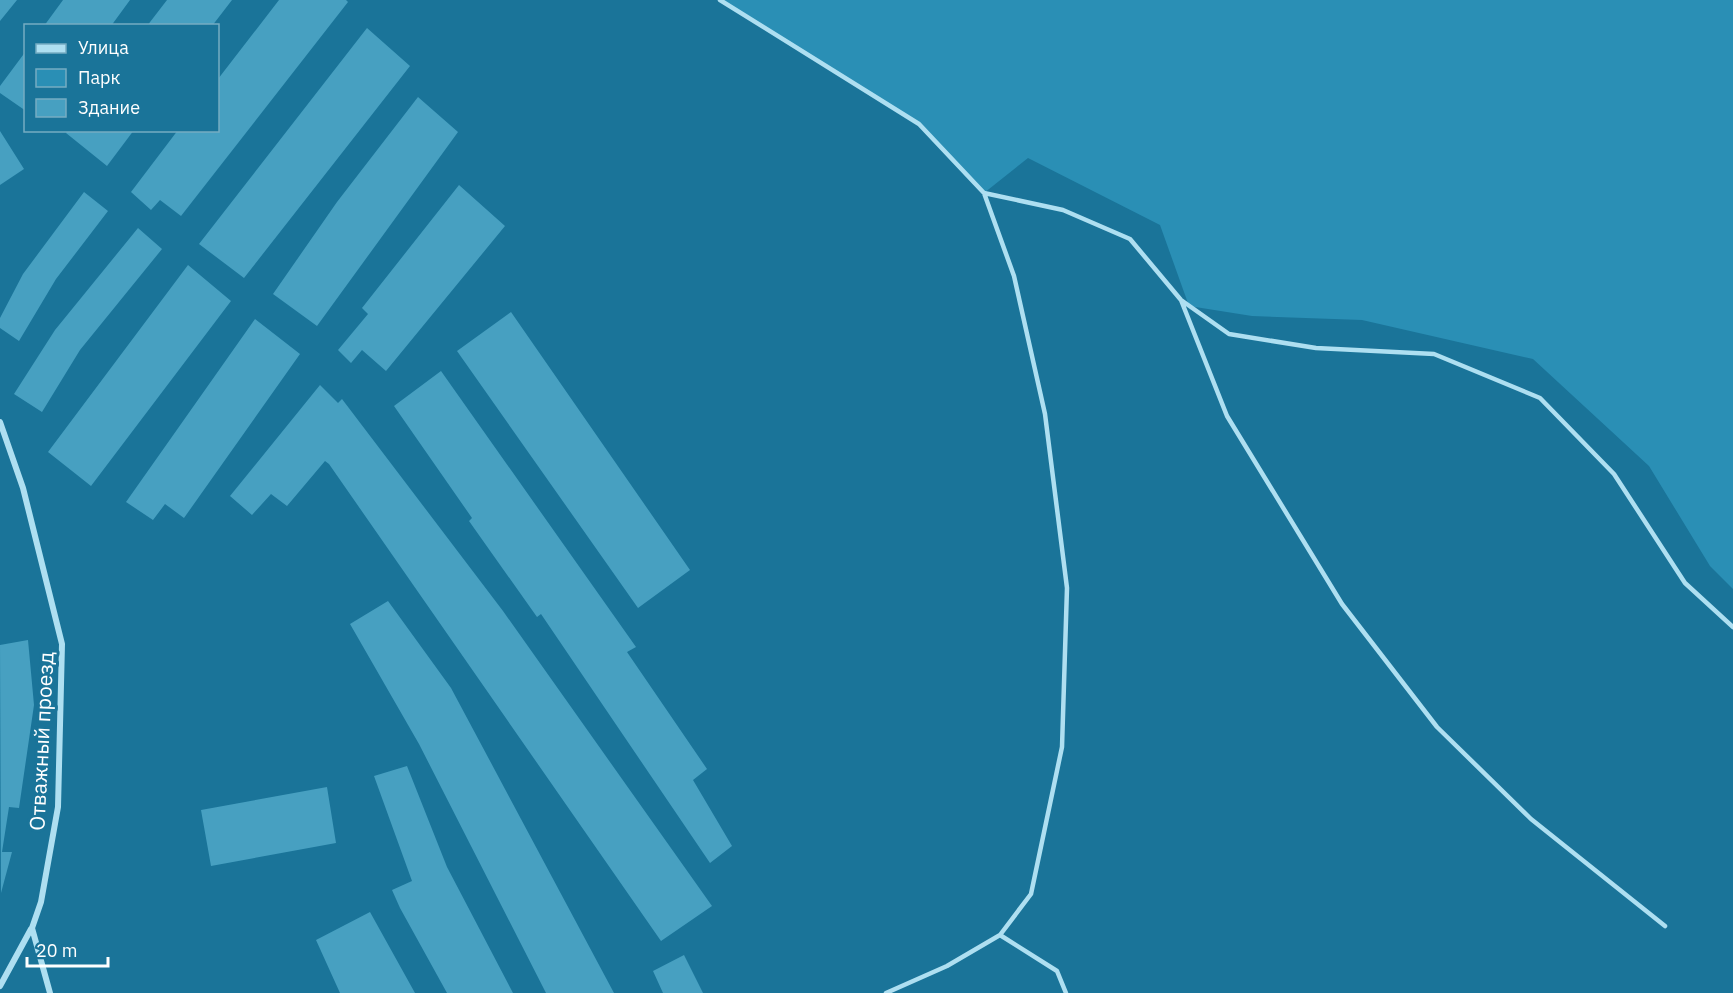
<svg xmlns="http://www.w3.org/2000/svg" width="1733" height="993" font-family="'IBM Plex Sans',sans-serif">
	<rect width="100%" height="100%" fill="#1a7499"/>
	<path fill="#2a8fb5" d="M720,0H1733V589L1710,566L1649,466L1533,359L1362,320L1252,316L1189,306L1160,225L1028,158L984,193L919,124Z"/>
	<path fill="#47a0c1" d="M0,0H17L0,21Z
		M63,0H130L111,26H44Z
		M167,0H232L212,26H147Z
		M279,0H346L348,2L181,216L160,200L151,210L131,192L178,130H218V79Z
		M367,28L410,66L244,278L199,244Z
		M26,51V111L0,93V86Z
		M418,97L458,132L317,326L273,294L337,202Z
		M68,130H134L107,166L66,133Z
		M0,131L24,169L0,185Z
		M459,185L505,226L386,371L362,350L351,363L338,350L368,314L362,308Z
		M84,192L108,211L56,279L19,341L0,328V318L23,274Z
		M138,228L162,249L80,350L42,412L14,394L55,330Z
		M188,265L231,301L91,486L48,452Z
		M511,312L690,570L638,608L457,351Z
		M255,319L300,354L184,518L165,504L153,520L126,502Z
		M441,371L636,647L627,652L707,769L693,780L732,846L710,863L541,614L537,617L469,521L472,518L394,406Z
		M320,385L338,403L342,399L503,611L712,906L661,941L329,464L325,461L287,506L271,494L252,515L230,496Z
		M388,601L451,688L614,993H546L419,744L350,624Z
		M28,640L34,705L19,808L9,807L2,852H12L1,893L0,645Z
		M407,766L447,867L513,993H447L400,908L392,890L412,881L374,776Z
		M327,787L336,843L211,866L201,810Z
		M370,912L415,993H340L316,940Z
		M684,955L703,993H663L653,971Z"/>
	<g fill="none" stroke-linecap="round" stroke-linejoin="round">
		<path stroke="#aedff1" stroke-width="4.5" d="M720,0L919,124L984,193L1014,276L1045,414L1067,588L1062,747L1031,894L1000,935L947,966L886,993
			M984,193L1063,210L1130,239L1181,300L1229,334L1316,348L1434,354L1540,398L1614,474L1685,583L1733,627
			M1181,300L1227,416L1342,604L1437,727L1531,819L1665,926
			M1000,935L1057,971L1066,993"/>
		<path stroke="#aedff1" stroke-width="6" d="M0,422L23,488L62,644L58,807L41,902L32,928L50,993
			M0,986L31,929"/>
	</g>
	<g text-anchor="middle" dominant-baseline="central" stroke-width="6" stroke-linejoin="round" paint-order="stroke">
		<g font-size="21" fill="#fff" stroke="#1a7499">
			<text transform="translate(41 741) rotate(-87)">Отважный проезд</text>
		</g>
	</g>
	<rect x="24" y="24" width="195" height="108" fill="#1a7499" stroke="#76acc2" stroke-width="1.5"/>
	<rect x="36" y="44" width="30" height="9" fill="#aedff1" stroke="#76acc2" stroke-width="1.5"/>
	<text x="78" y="54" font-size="18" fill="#ffffff">Улица</text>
	<rect x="36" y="69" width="30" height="18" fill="#2a8fb5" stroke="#76acc2" stroke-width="1.5"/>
	<text x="78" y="84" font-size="18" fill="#ffffff">Парк</text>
	<rect x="36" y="99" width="30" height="18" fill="#47a0c1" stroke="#76acc2" stroke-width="1.5"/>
	<text x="78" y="114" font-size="18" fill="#ffffff">Здание</text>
	<path d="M27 957v9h81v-9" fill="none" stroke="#ffffff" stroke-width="3"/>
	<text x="36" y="957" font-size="18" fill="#ffffff" stroke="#1a7499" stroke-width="4.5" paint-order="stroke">20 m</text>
</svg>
